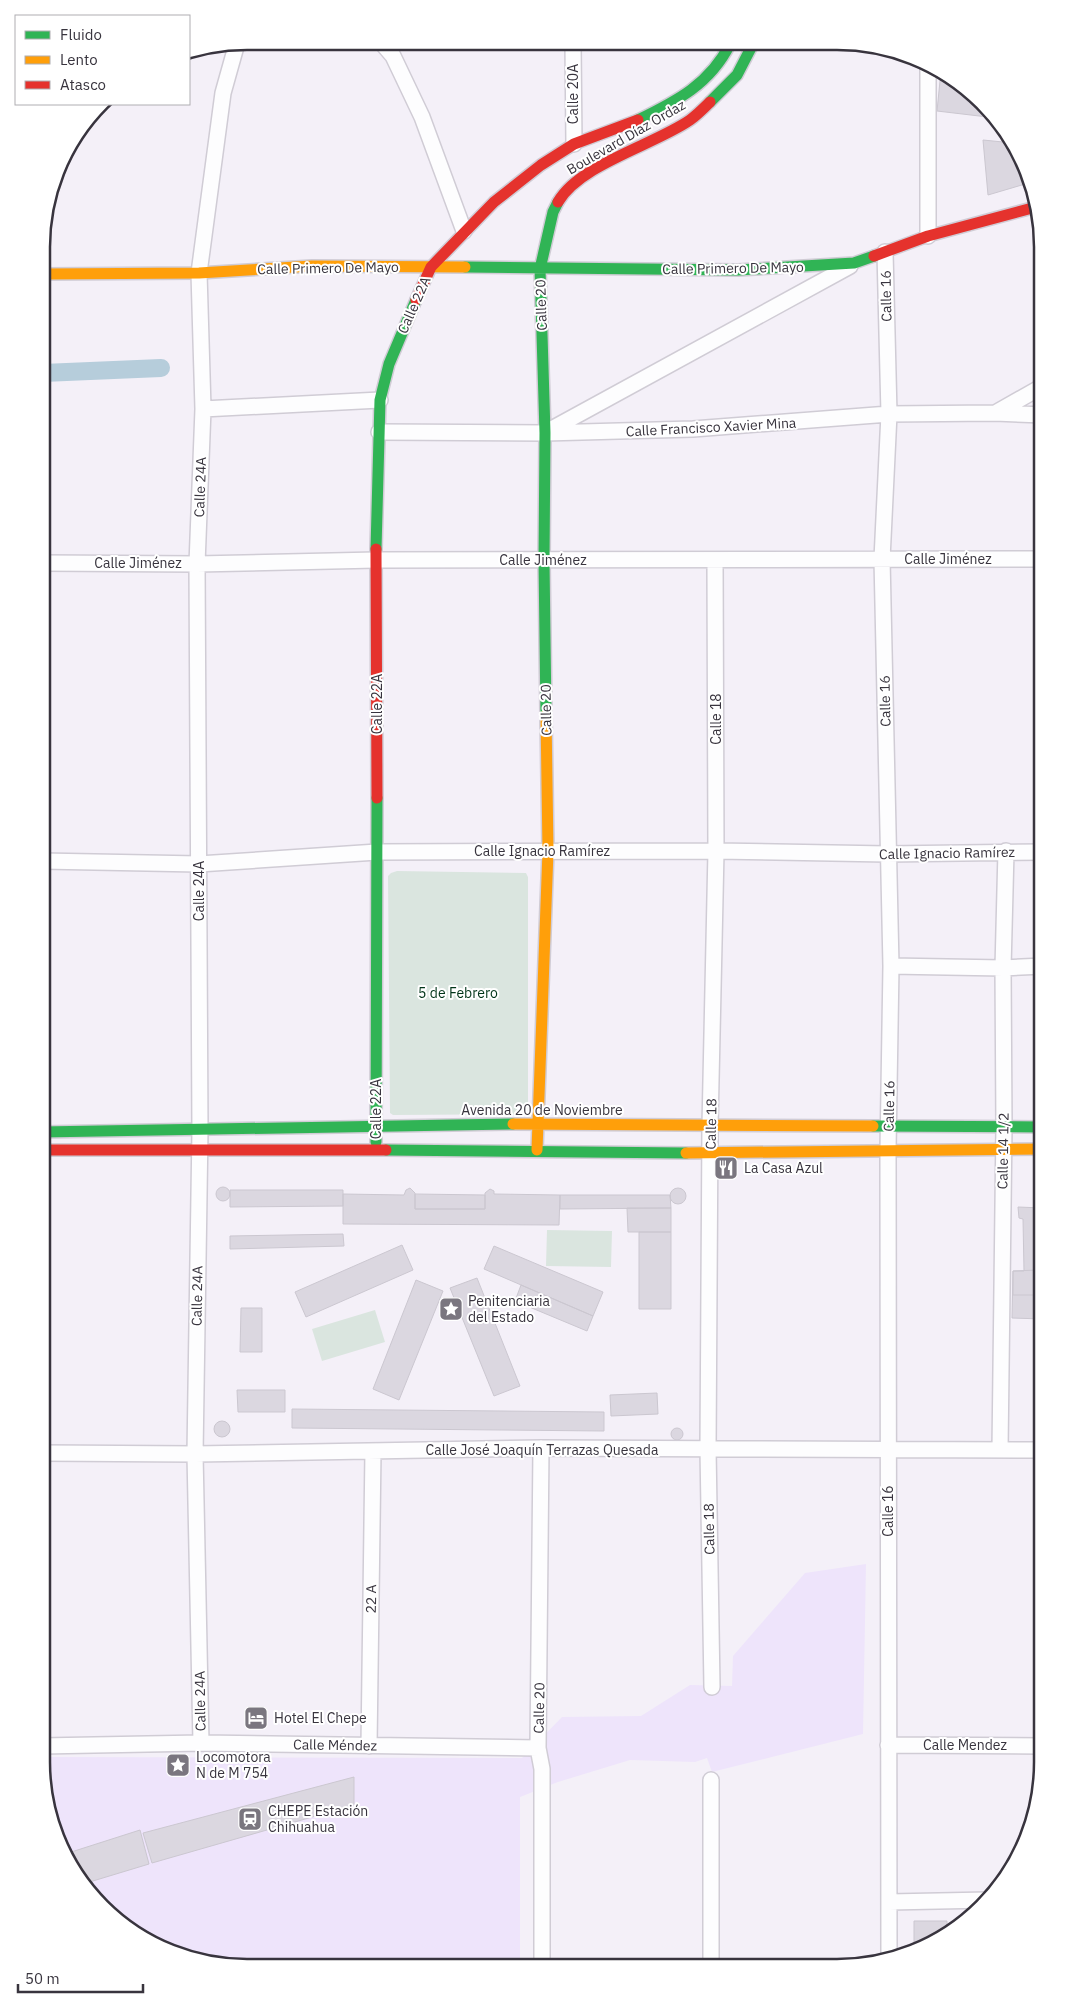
<svg xmlns="http://www.w3.org/2000/svg" width="1084" height="2009" font-family="'IBM Plex Sans',sans-serif">
	<rect width="100%" height="100%" fill="#f4f0f8"/>
	<path fill="#eee4fb" d="M866,1564L863,1734L712,1772L707,1758L695,1762L630,1760L558,1782L520,1797V1967L217,1965L156,1947L111,1917L76,1877L52,1829L41,1757L522,1758L562,1717L641,1716L690,1685L732,1686L733,1656L805,1573Z"/>
	<path fill="#dae5df" d="M397,871L526,873L528,877V1109L527,1114L393,1115L390,1113L388,876L391,873Z
		M547,1230L612,1231L611,1267L546,1266Z
		M375,1310L385,1342L322,1361L312,1329Z"/>
	<g fill="none" stroke-linecap="round" stroke-linejoin="round">
		<path stroke="#b6cddb" stroke-width="18" d="M43,373L161,368"/>
	</g>
	<path fill="#dbd7e0" stroke="#cbc7d0" d="M941,71L973,92L996,118L937,111Z
		M983,140L1013,143L1032,182L988,195Z
		M216 1194a7 7 0 1 1 14 0a7 7 0 1 1-14 0Z
		M410,1188L415,1193V1209H485V1193L490,1189L494,1191V1194L560,1195L559,1225L343,1224V1194L404,1195L406,1190Z
		M670 1196a8 8 0 1 1 16 0a8 8 0 1 1-16 0Z
		M230,1190H343V1206L230,1207Z
		M415,1194L485,1195V1209H415Z
		M560,1195H670L671,1208L560,1209Z
		M1018,1207L1042,1208V1319L1012,1318L1013,1271H1024L1023,1219L1019,1218Z
		M627,1208H671V1232H628Z
		M1036,1208H1042V1319L1038,1308V1295H1013V1271L1038,1270Z
		M1036,1208H1042V1235H1036Z
		M639,1232H671V1309H639Z
		M343,1234L344,1246L230,1249V1236Z
		M402,1245L413,1270L306,1317L295,1292Z
		M494,1246L603,1292L593,1316L484,1269Z
		M1042,1273V1292L1038,1285L1039,1277Z
		M477,1278L520,1386L494,1396L450,1288Z
		M416,1280L443,1291L399,1400L373,1389Z
		M521,1285L593,1316L587,1331L515,1301Z
		M241,1308H262V1352H240Z
		M237,1390H285V1412H238Z
		M657,1393L658,1414L611,1416L610,1395Z
		M292,1409L604,1412V1431L292,1428Z
		M214 1429a8 8 0 1 1 16 0a8 8 0 1 1-16 0Z
		M671 1434a6 6 0 1 1 12 0a6 6 0 1 1-12 0Z
		M354,1777V1805L152,1863L143,1833Z
		M140,1830L149,1864L83,1884L76,1877L65,1854Z
		M914,1921H947V1933L914,1951Z"/>
	<g fill="none" stroke-linecap="round" stroke-linejoin="round">
		<g stroke="#d0ccd5" stroke-width="18">
			<path id="street" d="M381,42L393,56L422,117L464,231
				M573,43L574,144
				M928,62V236
				M885,252L889,414L882,559L891,966L888,1150L889,1959
				M203,409L380,400
				M997,412L1043,386
				M548,431L850,266
				M379,432L545,433L693,429L889,414L995,413L1043,415
				M43,563L197,564L376,560L1043,559
				M42,861L199,864L377,852L716,851L887,854L1043,852
				M891,966L1003,968L1043,966
				M541,1448L538,1748L542,1769V1967
				M1000,1450L1004,1126L1003,968L1006,851
				M42,1453L195,1454L541,1448L1042,1450
				M712,1687L708,1449L710,1126L716,851L715,560
				M201,1743L195,1454L200,1130L197,564L203,409L199,273L223,93L237,43
				M888,1745L1042,1746
				M41,1746L201,1743L538,1748
				M369,1746L373,1451
				M711,1780V1967
				M889,1902L988,1900"/>
		</g>
		<g stroke="#d0ccd5" stroke-width="14">
			<path id="fast" d="M710,102L737,75L753,44
				M638,120C677,101 710,84 730,44
				M465,267L738,270L854,263L874,256
				M376,549L380,400L389,364L416,300
				M546,715L544,561L545,433L540,269L553,212L558,202
				M873,1126L1042,1127
				M42,1132L513,1124
				M376,1142L377,798
				M386,1150L686,1153"/>
		</g>
		<g stroke="#d0ccd5" stroke-width="14">
			<path id="slow" d="M43,274L199,273L312,266L465,267
				M513,1124L873,1126
				M537,1150L548,851L546,715
				M686,1153L1042,1149"/>
		</g>
		<g stroke="#d0ccd5" stroke-width="14">
			<path id="jam" d="M558,202C580,164 654,145 690,120C697,115 704,108 710,102
				M874,256L928,236L1036,207
				M416,300L431,267L494,202L541,165L574,144L638,120
				M376,549L377,798
				M42,1150H386"/>
		</g>
		<use href="#street" stroke="#fdfdfe" stroke-width="15"/>
		<use href="#fast" stroke="#30b455" stroke-width="11"/>
		<use href="#slow" stroke="#ff9f0a" stroke-width="11"/>
		<use href="#jam" stroke="#e5322d" stroke-width="11"/>
	</g>
	<defs>
		<g id="restaurant-square" transform="scale(1.25)"><rect x="-9" y="-9" width="18" height="18" rx="4" fill="#7a767f" stroke="#fff"/><path d="M-5-6h1v4h1v-4h1v4h1v-4h1v5L-1.5 .5V6h-2V.5L-5-1ZM5-6V6H3V1.5H1.5Q1.5-4 5-6Z" fill="#fff"/></g>
		<g id="sight-square" transform="scale(1.25)"><rect x="-9" y="-9" width="18" height="18" rx="4" fill="#7a767f" stroke="#fff"/><path d="M0-6L1.8-2.2L6-1.7L2.9 1.2L3.7 5.4L0 3.3L-3.7 5.4L-2.9 1.2L-6-1.7L-1.8-2.2Z" fill="#fff"/></g>
		<g id="hotel-square" transform="scale(1.25)"><rect x="-9" y="-9" width="18" height="18" rx="4" fill="#7a767f" stroke="#fff"/><path d="M-6-4.5h1.5V1H6V5H4.5V3h-9V5H-6ZM-4 0a1.8 1.8 0 1 1 3.6 0ZM.5 0V-2.5h3Q6-2.5 6 0Z" fill="#fff"/></g>
		<g id="station-square" transform="scale(1.25)"><rect x="-9" y="-9" width="18" height="18" rx="4" fill="#7a767f" stroke="#fff"/><path d="M-3-6H3Q5-6 5-4V2Q5 4 3 4L4.5 6H3L1.5 4h-3L-3 6H-4.5L-3 4Q-5 4-5 2V-4Q-5-6-3-6ZM-3.5-4v3h7v-3ZM-3.5 1v1.5H-2V1ZM2 1v1.5H3.5V1Z" fill="#fff"/></g>
	</defs>
	<g fill-rule="evenodd">
		<use href="#restaurant-square" x="726" y="1168"/>
		<use href="#sight-square" x="451" y="1309"/>
		<use href="#hotel-square" x="256" y="1718"/>
		<use href="#sight-square" x="178" y="1765"/>
		<use href="#station-square" x="250" y="1819"/>
	</g>
	<g text-anchor="middle" dominant-baseline="central" stroke-width="4" stroke-linejoin="round" paint-order="stroke">
		<g font-size="14" fill="#38343e" stroke="#fff">
			<text transform="translate(573 94) rotate(-90)">Calle 20A</text>
			<text transform="translate(626 137) rotate(-30)">Boulevard Díaz Ordaz</text>
			<text transform="translate(328 268) rotate(-1)">Calle Primero De Mayo</text>
			<text transform="translate(733 268) rotate(-1)">Calle Primero De Mayo</text>
			<text transform="translate(886 296) rotate(-91)">Calle 16</text>
			<text transform="translate(414 305) rotate(-66)">Calle 22A</text>
			<text transform="translate(541 305) rotate(-92)">Calle 20</text>
			<text transform="translate(711 427) rotate(-3)">Calle Francisco Xavier Mina</text>
			<text transform="translate(200 487) rotate(-88)">Calle 24A</text>
			<text x="948" y="559">Calle Jiménez</text>
			<text x="543" y="560">Calle Jiménez</text>
			<text x="138" y="563">Calle Jiménez</text>
			<text transform="translate(885 701) rotate(-91)">Calle 16</text>
			<text transform="translate(377 704) rotate(-90)">Calle 22A</text>
			<text transform="translate(546 710) rotate(-91)">Calle 20</text>
			<text transform="translate(716 719) rotate(-90)">Calle 18</text>
			<text x="542" y="851">Calle Ignacio Ramírez</text>
			<text transform="translate(947 853) rotate(-1)">Calle Ignacio Ramírez</text>
			<text transform="translate(199 891) rotate(-90)">Calle 24A</text>
			<text transform="translate(889 1106) rotate(-89)">Calle 16</text>
			<text transform="translate(376 1109) rotate(-90)">Calle 22A</text>
			<text x="542" y="1110">Avenida 20 de Noviembre</text>
			<text transform="translate(711 1124) rotate(-89)">Calle 18</text>
			<text transform="translate(1003 1151) rotate(-89)">Calle 14 1/2</text>
			<text transform="translate(197 1296) rotate(-89)">Calle 24A</text>
			<text x="542" y="1450">Calle José Joaquín Terrazas Quesada</text>
			<text transform="translate(888 1511) rotate(-90)">Calle 16</text>
			<text transform="translate(709 1529) rotate(-91)">Calle 18</text>
			<text transform="translate(371 1599) rotate(-89)">22 A</text>
			<text transform="translate(200 1701) rotate(-91)">Calle 24A</text>
			<text transform="translate(539 1708) rotate(-89)">Calle 20</text>
			<text transform="translate(335 1745) rotate(1)">Calle Méndez</text>
			<text x="965" y="1745">Calle Mendez</text>
		</g>
		<g font-size="14" fill="#003418" stroke="#fff">
			<text x="458" y="993">5 de Febrero</text>
		</g>
		<g font-size="14" fill="#38343e" stroke="#fff" text-anchor="start">
			<text x="744" y="1168">La Casa Azul</text>
			<text x="468" y="1301">Penitenciaria<tspan x="468" dy="16">del Estado</tspan></text>
			<text x="274" y="1718">Hotel El Chepe</text>
			<text x="196" y="1757">Locomotora<tspan x="196" dy="16">N de M 754</tspan></text>
			<text x="268" y="1811">CHEPE Estación<tspan x="268" dy="16">Chihuahua</tspan></text>
		</g>
	</g>
	<path d="M0 0H1084V2009H0ZM247 50H837A197 197 0 0 1 1034 247V1762A197 197 0 0 1 837 1959H247A197 197 0 0 1 50 1762V247A197 197 0 0 1 247 50Z" fill="#fff" fill-rule="evenodd"/>
	<path fill="none" stroke="#38343e" stroke-width="2.5" d="M247 50H837A197 197 0 0 1 1034 247V1762A197 197 0 0 1 837 1959H247A197 197 0 0 1 50 1762V247A197 197 0 0 1 247 50Z"/>
	<rect x="15" y="15" width="175" height="90" fill="#ffffff" stroke="#afaeb2"/>
	<rect x="25" y="31" width="25" height="8" fill="#30b455" stroke="#afaeb2"/>
	<text x="60" y="40" font-size="15" fill="#38343e">Fluido</text>
	<rect x="25" y="56" width="25" height="8" fill="#ff9f0a" stroke="#afaeb2"/>
	<text x="60" y="65" font-size="15" fill="#38343e">Lento</text>
	<rect x="25" y="81" width="25" height="8" fill="#e5322d" stroke="#afaeb2"/>
	<text x="60" y="90" font-size="15" fill="#38343e">Atasco</text>
	<path d="M18 1984v8h125v-8" fill="none" stroke="#38343e" stroke-width="2.5"/>
	<text x="25" y="1984" font-size="15" fill="#38343e" stroke="#ffffff" stroke-width="4" paint-order="stroke">50 m</text>
</svg>
